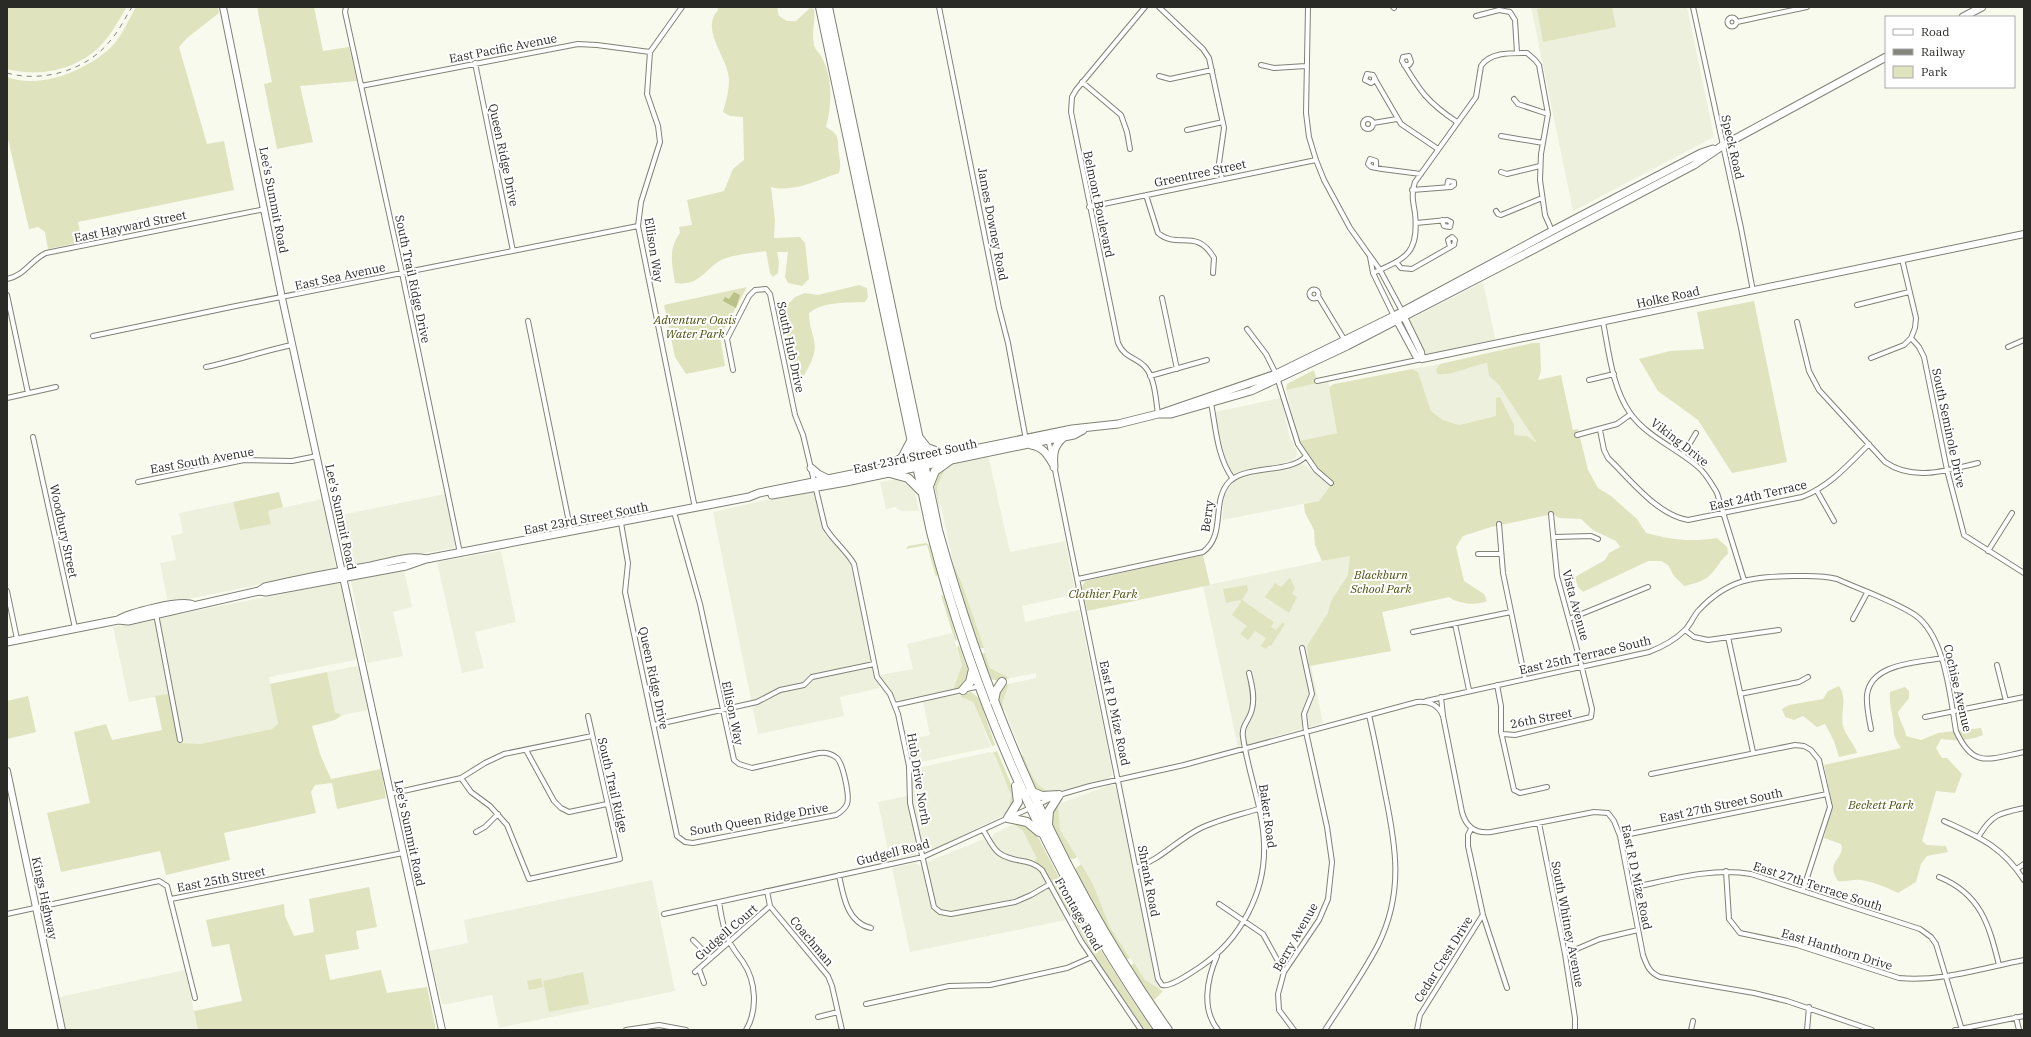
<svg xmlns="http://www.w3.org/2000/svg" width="2031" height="1037" font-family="'IBM Plex Serif',serif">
	<rect width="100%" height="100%" fill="#f8faee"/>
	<path fill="#edf0dd" d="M1531,7H1687L1714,137L1573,211Z
		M1483,282L1496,342L1426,354L1409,322V320Z
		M1487,363L1489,376L1499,385L1537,443L1535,444L1527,436L1514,435L1496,398V416L1459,425L1443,420L1431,411L1418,372L1412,369L1440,364L1436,369L1444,375L1476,365Z
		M1328,380L1337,433L1299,441L1286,390Z
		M1281,398L1289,435L1297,452L1296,458L1291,461L1234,474L1231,473L1226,463L1215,412Z
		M988,455L1010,552L1065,541L1076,594L1022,606L1025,622L1079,610L1111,764L1112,775L1108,779L1052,793L1042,790L1030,773L1002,704L1009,684L1036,678V673L1010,678L990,668L961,581L954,567L937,487L947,465Z
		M1301,464L1306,466L1330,486L1319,501L1222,520L1224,495L1234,481L1244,477Z
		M897,479L914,489L919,511H902L895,507L886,509L880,482Z
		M815,489L825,534L849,557L874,667L872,668L880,688L840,697L844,716L758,734L713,512Z
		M445,494L455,544L453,548L353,566L348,565L336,516Z
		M322,499L336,569L168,603L160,563L176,560L171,536L183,533L179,513L233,502L240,530L268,511Z
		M1444,536L1459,594L1382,612L1391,651L1311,666L1323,723L1238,747L1203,586Z
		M501,551L516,622L475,632L484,668L462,673L437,562Z
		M404,569L412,607L393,612L403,656L367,663L351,581L352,579Z
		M338,583L341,585L357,657L355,660L269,677L278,724L272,729L200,744H184L179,743L168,694L129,702L113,627Z
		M952,633L962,665L953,690L901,701L897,700L884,684L880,675L913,669L907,644Z
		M356,666L360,668L368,710L342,715L335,712L327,672Z
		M961,694V697L973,702L991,747L916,763L912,762L906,740L930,735L923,701Z
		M990,752L995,755L1011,795L1008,813L941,846L928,851L925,850L922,846L911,792L913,769Z
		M1110,785L1114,786L1119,796L1159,989L1145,980L1110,927L1092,882L1060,830L1058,804Z
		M907,796L918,851L915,855L890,860L878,802Z
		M1014,824L1023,831L1037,859L1034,860L1009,856L995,847L992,839L993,834Z
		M984,839L998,856L1007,860L1027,862L1039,869L1045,881V884L1017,898L952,911L941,910L934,901L926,865L927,862Z
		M915,863L922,867L931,907L941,915L953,916L1018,902L1048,889L1052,892L1066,920L910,952L892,868Z
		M652,880L675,991L499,1028L492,995L442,1005L429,951L468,943L464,920Z
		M185,970L198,1030H66L59,997Z"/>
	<path fill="#dfe4be" d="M7,7H127C119,19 113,32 103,43C80,69 41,78 7,69Z
		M136,7H218L219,13L187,38L179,47L207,144L224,141L234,190L78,222L82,242L48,249L45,232L38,227L29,229L7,135V77C40,90 88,70 112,46C122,36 129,19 136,7Z
		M257,7H314L323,51L349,47L357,81L300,86L313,142L277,149L264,84L272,82Z
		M718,7H777L779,16L787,21H796L810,8L814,9C816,22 811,32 814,45C815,50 820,53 822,58C833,79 832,104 826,127C841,135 837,140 839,154C840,162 841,165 839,173C817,180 793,193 771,187L775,220L774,238L800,237L805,243L809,279L802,286L788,283L785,277L788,252H777L779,262L778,273L773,277L770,273L766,251C753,253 739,254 726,258C706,265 702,287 675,283C672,264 668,249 680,233L679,227L692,225L687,200L724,191L733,169L744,160L743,117L730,116L723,112C726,101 731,85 728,73C724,53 701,29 718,10Z
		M1549,7H1612L1616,27L1543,42L1537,9Z
		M859,285L867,288L868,297L865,302C847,303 824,301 809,313C809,336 822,342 809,366C806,372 804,377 798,381L792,362L783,315L785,307L795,297L805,293L818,295Z
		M747,287L720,337L725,366L686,374L675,357L664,305Z
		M1754,301L1787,462L1732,473L1698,420L1658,391L1639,359L1670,351L1704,349L1697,312Z
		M1533,343H1540L1541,371L1538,380L1561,375L1573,430L1578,429L1588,470L1598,488L1611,496L1637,519L1646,533C1672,540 1690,542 1717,538L1727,547L1728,554C1720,560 1718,567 1711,574C1705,581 1693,584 1684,586L1674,576L1668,565L1661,561H1648L1583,592L1578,587L1575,577L1605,560L1609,553L1620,547L1616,541L1593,530L1581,519L1559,518L1553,514L1491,527L1463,536L1456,547L1464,581L1484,594L1487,601C1477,606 1458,604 1449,597L1382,612L1391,651L1309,666L1307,646L1328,613L1331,601L1348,575L1350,556L1322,561L1315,545L1314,530L1305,513L1304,504L1319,501L1333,482L1317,468L1299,441L1337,433L1329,387L1334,384L1412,369L1418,372L1431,411L1443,420L1459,425L1496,416V398L1500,397L1514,425V435L1527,436L1537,443L1499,385L1489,376L1487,363C1471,365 1451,377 1437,374L1436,369L1440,364Z
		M1314,370L1318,383L1286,390L1287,384Z
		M947,465L937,487L941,513L934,485V478Z
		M279,492L283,507L268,511L271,524L240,530L233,502Z
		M926,543L929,545L938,574L936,577L927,545L906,549L908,546Z
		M1203,555L1210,585L1087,611L1082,587L1085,581Z
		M953,564L961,581L984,648H978Z
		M1290,578L1295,588L1292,594L1297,597L1289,613L1265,597L1275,583L1281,587Z
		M1247,585L1248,590L1242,600L1274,622L1271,627L1276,630L1283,622L1285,624L1271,646L1269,645L1266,649L1261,646L1266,638L1255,631L1248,640L1240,634L1247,626L1232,615L1241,602L1240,600L1226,603L1223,589Z
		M941,595L944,596L957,640L955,641Z
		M959,646L970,676L961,688L953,690L962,665L957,647Z
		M981,653H985L990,668L1010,678L998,681L990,679Z
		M327,672L335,712L342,715L335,720L312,726L320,754L331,779L381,769L386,798L337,809L332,783L315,785L311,792L316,813L224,833L230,860L166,875L160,851L61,872L47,813L90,803L74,732L106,724L112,740L162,730L155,696L168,694L179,743L200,744L272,729L278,724L270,684Z
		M1009,684L1002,704L1004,710L1001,711L996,698L1004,685Z
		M1839,686C1848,699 1840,711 1843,726C1845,735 1854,743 1857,753L1839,757L1834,741L1825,724L1817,727L1803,716L1794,720L1785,717L1782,709L1789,705L1823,699L1828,691Z
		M1905,687L1909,691V698L1898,712C1899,721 1905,727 1906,736L1921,740L1938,733L1981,728L1983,735C1969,741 1956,741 1941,739L1936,748L1942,758H1947L1962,774L1955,793L1936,791L1922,841L1927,845L1946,846L1948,852L1927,856L1921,864L1916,882L1898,893C1886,887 1874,882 1861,880C1853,879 1846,882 1838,881C1824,860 1846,860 1841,844L1824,838L1832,804L1824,765L1901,748C1893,736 1894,734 1893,721C1892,709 1889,706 1890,692Z
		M971,692L979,698L995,745L992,746L973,702L961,697V694Z
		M28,696L36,732L7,739V701Z
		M997,751L1017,798L1008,813L1011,795L995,755L992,753Z
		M1023,755C1029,769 1034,787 1050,792L1037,793L1020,757Z
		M1058,805L1060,830L1077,857L1074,859L1068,858C1060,844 1039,818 1058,805Z
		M1018,824L1033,827C1068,898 1108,965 1153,1030H1143L1099,965L1046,872L1034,860L1037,859L1023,831L1015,825Z
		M1081,864L1092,882L1110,927L1130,958L1126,960L1102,923L1076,872V868Z
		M369,887L377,927L356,931L359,949L325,955L330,980L381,970L387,993L427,987L436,1030H198L194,1011L242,1001L229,944L212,947L206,920L284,904L285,916L294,936L314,932L309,899Z
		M1134,963L1145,980L1163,991L1154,1000L1168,1022H1167L1129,967Z
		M583,972L589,1004L549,1012L543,981Z
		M541,978L543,987L529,990L527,981Z"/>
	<path fill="#bbc287" d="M734,292L740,295L736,308L723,301L725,297L729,299Z"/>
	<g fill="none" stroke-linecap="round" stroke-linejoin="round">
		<g stroke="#808177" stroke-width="6">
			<path id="street" d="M346,7L345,12L402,273L460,553
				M682,7L650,52L647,94L658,126L660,142L641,202L638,226L695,508
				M939,7L999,308L1008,343L1026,440
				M1145,7L1076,90L1072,97L1071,112L1118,343C1125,359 1137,357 1146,368C1155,379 1156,401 1158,414
				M1159,7L1203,49L1209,58L1224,128L1219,163L1222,179
				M1308,7L1306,113L1309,137L1316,160L1324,180L1350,228L1380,270L1402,311
				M1393,7L1394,8
				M1693,7L1741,228L1753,291
				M1476,16L1499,10L1510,12L1515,20L1517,53
				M1727.5 22a4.5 4.5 0 1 1 9 0a4.5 4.5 0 1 1-9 0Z
				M1737,22L1807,7
				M475,63L513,251
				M1261,65L1274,68L1306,66
				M1404,65H1409L1411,62L1409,56L1403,57L1402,61C1420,91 1427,102 1457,122
				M1159,76L1170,79L1212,70
				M1374,77V81L1371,83L1365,80L1367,74L1373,75L1376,81L1401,124L1438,149
				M1082,82L1121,115L1127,132L1130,149
				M361,86L578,44L597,45L650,52
				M1514,99L1518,104L1548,114
				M1363 124a5 5 0 1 1 10 0a5 5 0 1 1-10 0Z
				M1373,123L1397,119
				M1187,130L1223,122
				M1501,136L1543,143
				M1376,168V161L1370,159L1368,164L1371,167L1382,169L1421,174
				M1501,172L1507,174L1540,166
				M1412,190L1451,187L1454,185V182L1448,181L1447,187
				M1146,195L1158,233C1178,250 1196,227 1214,258L1213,273
				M1089,207L1316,160
				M1496,211L1498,214L1501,215L1542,198
				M1416,223L1447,220L1451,222L1450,227L1444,226L1442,220
				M1370,257L1373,273L1394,316
				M1396,262L1401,268L1412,269L1454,245L1455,240L1452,237L1448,240L1450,247
				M1373,273C1407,258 1419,253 1415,213C1413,202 1411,193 1415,182L1476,97L1481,66C1490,52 1511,53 1527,53L1535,60L1539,65L1548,114L1541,154L1540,180L1545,215L1552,231
				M7,279C24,276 31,260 46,253L265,209
				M1309.5 294a4.5 4.5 0 1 1 9 0a4.5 4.5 0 1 1-9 0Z
				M7,295L28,393
				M1318,296L1344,339
				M1162,298L1177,369
				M1857,305L1909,292
				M528,321L571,532
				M1603,322C1609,352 1612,387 1630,413C1646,436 1676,448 1697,466C1706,473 1711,483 1717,493L1744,580
				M1797,322L1809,371L1819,390L1885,462C1914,482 1947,470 1978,463
				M1247,329L1266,354L1276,374L1298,444L1316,470L1331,483
				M93,336L231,307L638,226
				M1911,338L1919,347L1924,357L1947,470L1964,535L2024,573
				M2008,347L2024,340
				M1871,358L1904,345L1911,338L1915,328L1916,318L1902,259
				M206,367C235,361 263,351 292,345
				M733,370L727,339L749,296L755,290L766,289L770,294L795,415L803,435L825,527C833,541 846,550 854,564L877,677L890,694L898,714L909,766L910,803L934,907L940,912L951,914L1015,902L1031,895L1050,884
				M1150,376L1207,360
				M1589,380L1614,374
				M1317,381L1422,359
				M7,398L56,387
				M1211,403C1216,429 1217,457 1233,479
				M1600,430L1604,450L1608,458C1630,479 1657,515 1688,520L1802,497C1830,486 1848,465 1869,444
				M1577,435L1617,424L1631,414
				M33,437L75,628
				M1048,438L1052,457
				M1683,455L1696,433
				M1054,465L1158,979L1162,985C1170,988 1192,972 1200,967C1240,940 1266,893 1264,844C1263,808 1248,773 1243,737C1241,725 1250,720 1252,709C1255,698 1252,685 1249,673
				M138,482L244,460L292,461L317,456
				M1817,491L1834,521
				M621,523L628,563L625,592L677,836L685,842L693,843L836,815C841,812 845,809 847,804C850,796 843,764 837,758C832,754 826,752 819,753L752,768L739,764L734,760L700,604L674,512
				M1499,524L1503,573L1525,679
				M1555,537L1591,536L1598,539
				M1988,551L2012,513
				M1478,554H1501
				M1078,579L1203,552C1227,534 1210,501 1230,481C1247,465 1290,473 1305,457
				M7,591L17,639
				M156,614L180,740
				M1569,619L1648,587
				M1853,619L1867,593
				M1455,624L1469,690
				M1685,630L1694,637L1708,640L1779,630
				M1413,632L1511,612
				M1728,637L1753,752
				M1997,665L2006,701
				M1497,685L1501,706V732L1514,790L1520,793L1547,787
				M1740,694L1799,682L1808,677
				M1441,697L1443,716L1462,812C1466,827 1475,834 1491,832L1594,812L1608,813L1614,821L1620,836L1643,955C1647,966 1649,972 1660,977L1754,993L1787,1001L1872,1030
				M1426,701L1649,652C1662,647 1675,640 1685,630C1691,624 1694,615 1699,610C1729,578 1754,577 1794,576C1809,576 1823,575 1837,579C1861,590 1894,601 1915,615C1945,636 1950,696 1956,731C1973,769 1989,759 2024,752
				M895,705L980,686
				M1925,717L2024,697
				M654,725L757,702L780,690L804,685L812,677L874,664
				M1871,729C1869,718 1866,706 1867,695C1871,663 1917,663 1942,658
				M1503,734L1515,735L1591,717L1592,709L1582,668L1557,576L1551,514
				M526,750L554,801L561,808L569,812L607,804
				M1651,774L1795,745L1804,746L1811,750L1819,760L1830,807L1803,890
				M461,778L471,792L490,806L507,825L529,879L620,859L588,716
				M390,794L461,778L485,763L504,754L592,736
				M1059,795L1090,786L1184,765L1417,702C1429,701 1438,704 1443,716
				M1944,821C1979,837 2002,846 2024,880
				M1539,823L1565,954L1575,1018V1029
				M1471,829L1468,835V846L1483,915L1507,988
				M983,830C988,837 992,848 999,853C1014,864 1028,857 1042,870L1081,941L1141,1030
				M476,832L485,827L498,814
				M1620,836L1827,794
				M1979,836C1992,814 2000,813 2024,808
				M1136,868C1161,859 1176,841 1199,829C1217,820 1239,815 1258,809
				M2017,869L2024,864
				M1726,871L1729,919L1740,933L1797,945L1899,978C1941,982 1983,968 2024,960
				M839,875C843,895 847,923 871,928
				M1939,877C1981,894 1989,925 1999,965
				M1630,888C1670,880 1711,867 1751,874L1920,929L1931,937L1936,944L1962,1030
				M767,891L770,906L774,911L828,976L832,986L842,1030
				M171,899L403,853
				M719,902C721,915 723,929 729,941C733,949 738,955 743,962C756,981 758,1010 746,1030
				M1219,904L1263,934L1284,972
				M7,914L159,881L167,886L195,998
				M664,914L923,857L1052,798
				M693,940L711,958
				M1565,954L1600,939L1638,930
				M1217,956C1207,979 1201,1009 1218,1030
				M699,969L704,983
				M695,972L770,906
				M866,1004L949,986L990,985L1067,968L1092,957
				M818,1017L838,1012
				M2016,1017L2019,1030
				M626,1030L659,1025L686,1030
				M1294,1030L1279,1010L1278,994L1284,972L1319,920L1328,899L1332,862L1327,827L1306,732L1304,714L1312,694L1302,648
				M1325,1030C1343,1002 1363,974 1378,945C1404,893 1396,846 1385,793C1380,767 1375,741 1369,715
				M1417,1030L1420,1015L1482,916
				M1691,1030L1693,1021
				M1807,1030L1809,1007
				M1955,1030L2024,1016"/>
		</g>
		<g stroke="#808177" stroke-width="8">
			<path id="secondary" d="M223,7L282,298L442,1030
				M1402,313L1421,352L1422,359
				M1395,317L1416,356L1422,359
				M1422,359L2024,234
				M7,771L62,1030"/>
		</g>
		<g stroke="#808177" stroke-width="9">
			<path id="primary" d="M1963,17L1982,7
				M1162,413L1276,374L1394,316L1552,231L1701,153L1713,149
				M1031,445C1043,447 1047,454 1053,464
				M1054,467C1053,455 1053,446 1064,437
				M811,468L818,474L828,479
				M772,495L846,482L1048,440L1074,435L1083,430
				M259,591L265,587C300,579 336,572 371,566C389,562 409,555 426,559
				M118,620C129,613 182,599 193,605
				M7,642L118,620L128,621L259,591L266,592L406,566L426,559L713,504L749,497L759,493L1072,429L1118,424L1158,414H1171L1251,391L1347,346L1525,254L1694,165L1722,146L1886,57"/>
		</g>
		<g stroke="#808177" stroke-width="10">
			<path id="highway" d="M820,7L931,532C977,710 1054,878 1159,1030
				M828,7L938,530C988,709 1060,878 1168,1030
				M920,439L927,448L944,454
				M889,466L902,458L911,441
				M890,473L908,478L921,491
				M929,486L935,471L949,461
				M963,690L970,682L973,669
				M994,701L996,691L1002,682
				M1030,791L1042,796L1059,795
				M1008,818L1018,802L1016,786
				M1008,818L1027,822L1039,832
				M1048,824L1049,811L1059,795"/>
		</g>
		<use href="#street" stroke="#fff" stroke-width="4"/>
		<use href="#secondary" stroke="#fff" stroke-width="6"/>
		<use href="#primary" stroke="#fff" stroke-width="7"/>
		<use href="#highway" stroke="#fff" stroke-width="8"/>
		<path stroke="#83857d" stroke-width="1" stroke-dasharray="5 5" stroke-linecap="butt" d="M7,73C43,83 87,70 110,41C119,31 125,18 132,7"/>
	</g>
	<g text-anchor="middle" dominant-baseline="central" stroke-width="4" stroke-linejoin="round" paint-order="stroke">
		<g font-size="12" fill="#2a2b27" stroke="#fff">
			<text transform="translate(503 48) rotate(-11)">East Pacific Avenue</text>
			<text transform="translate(1733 147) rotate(77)">Speck Road</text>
			<text transform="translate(504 155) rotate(78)">Queen Ridge Drive</text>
			<text transform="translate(1200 173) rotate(-12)">Greentree Street</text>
			<text transform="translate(274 200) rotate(79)">Lee's Summit Road</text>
			<text transform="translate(1099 204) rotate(78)">Belmont Boulevard</text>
			<text transform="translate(993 224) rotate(79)">James Downey Road</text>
			<text transform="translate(130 226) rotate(-12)">East Hayward Street</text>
			<text transform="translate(654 250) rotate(81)">Ellison Way</text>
			<text transform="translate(340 276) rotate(-12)">East Sea Avenue</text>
			<text transform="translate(413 279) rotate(78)">South Trail Ridge Drive</text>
			<text transform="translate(1668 297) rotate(-12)">Holke Road</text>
			<text transform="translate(791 347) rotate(78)">South Hub Drive</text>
			<text transform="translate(1949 428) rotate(78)">South Seminole Drive</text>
			<text transform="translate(1680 442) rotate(38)">Viking Drive</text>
			<text transform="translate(915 456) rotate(-12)">East 23rd Street South</text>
			<text transform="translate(202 460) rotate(-10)">East South Avenue</text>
			<text transform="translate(1758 495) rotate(-13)">East 24th Terrace</text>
			<text transform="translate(1207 516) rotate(-82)">Berry</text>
			<text transform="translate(341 517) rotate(78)">Lee's Summit Road</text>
			<text transform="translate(586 518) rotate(-11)">East 23rd Street South</text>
			<text transform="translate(64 531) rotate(78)">Woodbury Street</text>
			<text transform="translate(1576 605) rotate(75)">Vista Avenue</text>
			<text transform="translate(1585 655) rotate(-13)">East 25th Terrace South</text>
			<text transform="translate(654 678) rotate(78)">Queen Ridge Drive</text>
			<text transform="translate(1958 688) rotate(77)">Cochise Avenue</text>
			<text transform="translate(733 713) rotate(78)">Ellison Way</text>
			<text transform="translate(1115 713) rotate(78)">East R D Mize Road</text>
			<text transform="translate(1541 718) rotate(-11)">26th Street</text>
			<text transform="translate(919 779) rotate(81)">Hub Drive North</text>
			<text transform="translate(613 785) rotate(77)">South Trail Ridge</text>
			<text transform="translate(1721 805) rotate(-12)">East 27th Street South</text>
			<text transform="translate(1268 816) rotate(82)">Baker Road</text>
			<text transform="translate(759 819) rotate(-10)">South Queen Ridge Drive</text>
			<text transform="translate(410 833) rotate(78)">Lee's Summit Road</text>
			<text transform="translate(893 852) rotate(-14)">Gudgell Road</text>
			<text transform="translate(1637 877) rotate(78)">East R D Mize Road</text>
			<text transform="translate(221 879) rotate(-11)">East 25th Street</text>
			<text transform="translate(1149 881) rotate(79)">Shrank Road</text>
			<text transform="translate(1818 886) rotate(18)">East 27th Terrace South</text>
			<text transform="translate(45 898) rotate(78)">Kings Highway</text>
			<text transform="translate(1079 914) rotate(60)">Frontage Road</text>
			<text transform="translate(1568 924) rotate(79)">South Whitney Avenue</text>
			<text transform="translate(726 932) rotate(-41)">Gudgell Court</text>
			<text transform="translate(1295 937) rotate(-60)">Berry Avenue</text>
			<text transform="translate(812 941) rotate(50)">Coachman</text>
			<text transform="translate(1837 949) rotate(17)">East Hanthorn Drive</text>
			<text transform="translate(1443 959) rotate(-58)">Cedar Crest Drive</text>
		</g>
		<g font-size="12" font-style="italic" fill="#4b500a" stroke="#fff">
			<text x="695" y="319">Adventure Oasis<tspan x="695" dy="14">Water Park</tspan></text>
			<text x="1381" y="574">Blackburn<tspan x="1381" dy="14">School Park</tspan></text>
			<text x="1103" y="593">Clothier Park</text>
			<text x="1881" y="804">Beckett Park</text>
		</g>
	</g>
	<rect width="2031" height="1037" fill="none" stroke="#2a2b27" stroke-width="16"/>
	<rect x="1885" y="16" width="130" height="72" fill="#ffffff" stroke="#aaaaa9"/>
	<rect x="1893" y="29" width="20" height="6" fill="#ffffff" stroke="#aaaaa9"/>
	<text x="1921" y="36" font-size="12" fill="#2a2b27">Road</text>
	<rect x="1893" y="49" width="20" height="6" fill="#83857d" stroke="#aaaaa9"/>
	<text x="1921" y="56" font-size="12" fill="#2a2b27">Railway</text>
	<rect x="1893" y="66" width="20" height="12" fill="#dfe4be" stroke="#aaaaa9"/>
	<text x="1921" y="76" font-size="12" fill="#2a2b27">Park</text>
</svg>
